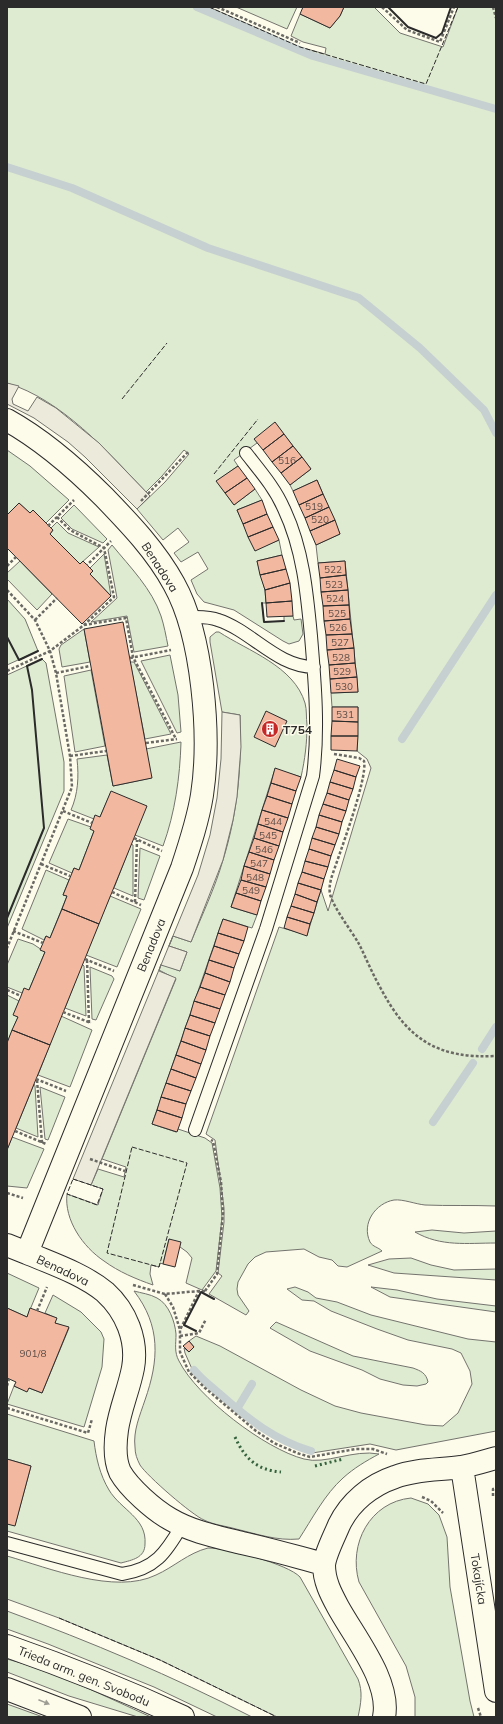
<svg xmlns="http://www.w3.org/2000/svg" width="503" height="1724" font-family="Mulish,sans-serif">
	<rect width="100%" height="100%" fill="#fdfbea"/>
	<path fill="#deebd1" stroke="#74746e" d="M7,7H209L300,47L325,54L326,48L303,42L291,36L300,14L330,28L340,16L344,7H374L400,33L443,47L458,7H496V1206C472,1205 448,1206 425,1205C415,1204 403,1199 394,1200C376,1203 361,1223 370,1242C373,1247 378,1247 382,1251L347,1267L338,1266L332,1260L319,1257L304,1249L266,1252L255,1257L248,1264L238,1282L237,1289L238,1295L249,1311L246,1315L209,1294L222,1276L218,1273L224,1222V1208L215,1140L206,1134L279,927L307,935L321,890L328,911L371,768L367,759L357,751L358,707H332L331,693L358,692L345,561L318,563L316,545L340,534L317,480L293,491L290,485L311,469L275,423L257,443L234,460L238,466L217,481L234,505L255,489L262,500L237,510L255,550L279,540L282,555L257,561L265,590L266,603H262L264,622L284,621V616H293L294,620L301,619L303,634L299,641L289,644L283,641L234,610L204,602L197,594L191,580L208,569L198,552L181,562L174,553L189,542L178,528L163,540L137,509L165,482L189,454L184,450L162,476L146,492C107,451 62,400 7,383Z
		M236,7H297L287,29Z
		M7,450L30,466L69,500L46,523L33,510L30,513L19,503L7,515Z
		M74,505L107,539L103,543L72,529L61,518Z
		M57,522L68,533L99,547L80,564L50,534L53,530L51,528Z
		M112,545C130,567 152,589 161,616C164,625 166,636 168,646L134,652L127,616L91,622L117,598L108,550Z
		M104,554L111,596L90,574L93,571L90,568Z
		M20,561L52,594L37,610L7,579V573Z
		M7,599L25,619L38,651L7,665Z
		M84,629L90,662L62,667L59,649L61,645Z
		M216,632H219C248,651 294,666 305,703C307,710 306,718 307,725C307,743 305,759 301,777L275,769L231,907L257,915L252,928L223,919L152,1124L176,1132L178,1129L205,1138L212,1143L220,1188L222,1218L216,1271L202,1290L186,1283L192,1258L187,1252L169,1239L163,1264L160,1263L159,1267L151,1265L150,1274L153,1285C136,1279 119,1272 104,1261C83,1247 64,1220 67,1194L98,1205L103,1189L91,1185L98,1169L124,1177L126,1167L102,1159L176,979L159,970L161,964L180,971L187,952L169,946L173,936L191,942C202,915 215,888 223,860C238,812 242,764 240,715L222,712L210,642V637Z
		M170,655L178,695L181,732L177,733L141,661Z
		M42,659L46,663L64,762V791L7,928V675Z
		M130,662H134L171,734L145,739Z
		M91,670L105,746L75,752L64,676Z
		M181,742C180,777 175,813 163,846L135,835L111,792L100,817L94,819L71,810C78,794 79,777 77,759L107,755L113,786L151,778L146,749Z
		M68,819L91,827L94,831L79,870L74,868L72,873L49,863Z
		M131,844L133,845V896L114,888Z
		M140,848L160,856L144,900L138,898Z
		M46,870L69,880L63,895L67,896L50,938L46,936L44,940L22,929Z
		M110,896L141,909L117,967L86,955Z
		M18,939L33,944L45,952L29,990L22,993L7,987V965Z
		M82,964L84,966L86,1016L65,1008Z
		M90,967L112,976L114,979L96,1020L92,1019Z
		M7,995L19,1001L14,1015L18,1017L7,1043Z
		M61,1016L92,1030L70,1087L38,1075Z
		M34,1084L35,1086L38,1137L16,1128Z
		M40,1087L65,1097L48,1140L45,1139Z
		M12,1137L44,1149L27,1188L7,1186V1150Z
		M432,1230L464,1233L496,1231V1243C467,1243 441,1247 415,1232Z
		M411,1258L431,1265L454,1270L496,1269V1280L394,1273L368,1265L389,1259Z
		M7,1273L39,1288L27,1317L7,1308Z
		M295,1287L308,1292L316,1298L337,1302L371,1315L468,1339L496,1342V1431L396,1450L370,1444L312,1453L313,1450C277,1441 249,1418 222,1394C213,1386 202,1379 195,1368L192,1369L185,1353L184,1348L189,1352L194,1347L189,1341L196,1336L220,1346L301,1390L335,1406L361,1413L426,1425L443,1426L458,1413L472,1384L470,1371L461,1353L452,1349L408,1340L377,1329L331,1311L314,1301L302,1300L287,1289Z
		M371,1287L397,1290L437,1299L496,1306V1312L390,1297Z
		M134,1291C141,1293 150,1294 157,1298C169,1304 175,1322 176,1334C176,1344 174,1352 179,1361C197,1397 265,1449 304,1459C325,1465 354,1449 379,1454C366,1461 354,1468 343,1478C325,1494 312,1519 299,1539C277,1541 257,1534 236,1529C226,1526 214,1525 204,1520C192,1515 147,1476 140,1465C137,1459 135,1454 135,1447C133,1431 140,1415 145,1400C159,1360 161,1326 134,1291Z
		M53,1295L81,1312L101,1332L104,1339L102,1367L84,1427L7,1404L14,1386L26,1391L29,1388L42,1393L69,1328L55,1323L56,1318L45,1313Z
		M276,1322L353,1356L413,1368C421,1371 426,1373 428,1382L426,1384L417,1386L403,1385L380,1379L362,1370L310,1351L270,1328Z
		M7,1414L94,1441C96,1458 100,1475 109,1490C121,1510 147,1518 145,1544C145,1558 132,1560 121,1563L7,1531V1524L15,1525L31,1466L7,1459Z
		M411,1498L428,1504L439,1515L447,1537L450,1587L470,1701L474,1717H415V1697L406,1666L359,1582C348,1544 370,1502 411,1498Z
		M208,1548C227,1548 288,1564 300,1577L358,1679C363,1692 361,1703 358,1717H277L160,1660L59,1618L7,1599V1556C49,1568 115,1595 156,1575C174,1567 188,1553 208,1548Z
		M7,1611C91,1642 172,1676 252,1717H217L154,1687L48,1644L7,1629Z
		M7,1659C57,1672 104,1696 151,1717H138L69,1696L7,1672Z
		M7,1704L43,1717H7Z"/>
	<path fill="#eceadb" stroke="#74746e" d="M7,383L19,386L12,399L13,404L28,411L37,397L56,408L99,443L150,496L137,509L85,457L68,442L34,418L7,404Z
		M222,712L240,715L241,747L237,797L233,820L223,860L191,942L173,936L169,946L187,952L180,971L161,965L159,971L176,978L91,1185L73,1179L198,875L210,835L217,798L221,759Z"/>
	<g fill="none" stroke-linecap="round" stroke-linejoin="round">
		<path stroke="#c7d0d0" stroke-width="8" d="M197,7L313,56L496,109
			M7,167L72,188L208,248L359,298L420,348L484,410L496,433
			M402,739L496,595
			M482,1049L496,1027
			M433,1122L473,1063
			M194,1370C202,1380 212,1387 221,1395C248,1419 276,1441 311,1451
			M237,1409L252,1384"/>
	</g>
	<path fill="#f2b8a0" stroke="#2b2b2b" d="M303,7H344L340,16L330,28L300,14Z
		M275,422L284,434L263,450L254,439Z
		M284,434L293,446L272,462L263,450Z
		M293,446L302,457L281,473L272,462Z
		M302,457L311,469L290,485L281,473Z
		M238,466L247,478L225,493L216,481Z
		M247,478L255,489L234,505L225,493Z
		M317,480L323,494L299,505L293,491Z
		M323,494L329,507L305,518L299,505Z
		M262,500L267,514L243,524L237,510Z
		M19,503L30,513L33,510L53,530L50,534L80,564L83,561L93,571L90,574L111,596L82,624L7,548V515Z
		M329,507L335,520L310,531L305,518Z
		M267,514L273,527L248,537L243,524Z
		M335,520L340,534L316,545L310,531Z
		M273,527L279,540L255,551L248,537Z
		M282,555L286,569L260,575L257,561Z
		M345,561L346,575L320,578L318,563Z
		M286,569L290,583L265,590L260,575Z
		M346,575L348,590L321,592L320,578Z
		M290,583L292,601L266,603L265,590Z
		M348,590L349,605L323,606L321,592Z
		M292,601L293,616L267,617L266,603Z
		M349,605L350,619L324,621L323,606Z
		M350,619L352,634L326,635L324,621Z
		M123,622L152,778L113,786L84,629Z
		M352,634L354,648L327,650L326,635Z
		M354,648L355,663L329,665L327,650Z
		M355,663L357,677L330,679L329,665Z
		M357,677L358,692L331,693L330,679Z
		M332,707H358V722L332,721Z
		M266,711L287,721L275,747L254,737Z
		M332,721L358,722V736H331Z
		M331,736H358L357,751L331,750Z
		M337,759L360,766L356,777L334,770Z
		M275,768L301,777L296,791L271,783Z
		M334,770L356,777L353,789L330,782Z
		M330,782L353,789L349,800L327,793Z
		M271,783L296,791L292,804L267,796Z
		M111,791L147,806L99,924L62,909L67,896L63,895L74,868L79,870L94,831L90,829L95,815L100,817Z
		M327,793L349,800L346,811L323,804Z
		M267,796L292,804L288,818L262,810Z
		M323,804L346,811L342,822L319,815Z
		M262,810L288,818L283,832L258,824Z
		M319,815L342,822L339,834L316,827Z
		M258,824L283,832L279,846L254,838Z
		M316,827L339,834L335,845L312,838Z
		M254,838L279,846L274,860L249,852Z
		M312,838L335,845L331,856L309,849Z
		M309,849L331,856L328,867L305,861Z
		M249,852L274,860L270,874L244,866Z
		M305,861L328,867L324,879L302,872Z
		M244,866L270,874L266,887L241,880Z
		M302,872L324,879L321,890L298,883Z
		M241,880L266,887L261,901L236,893Z
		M298,883L321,890L317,902L295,894Z
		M236,893L261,901L257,915L231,907Z
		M295,894L317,902L314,913L291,906Z
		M291,906L314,913L310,924L287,917Z
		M62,909L99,924L50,1045L12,1030L18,1017L13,1015L21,996L24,988L29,990L45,952L40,950L46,936L50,938Z
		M287,917L310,924L307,936L284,928Z
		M223,919L248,927L244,941L218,933Z
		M218,933L244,941L239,954L214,946Z
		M214,946L239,954L234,968L209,960Z
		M209,960L234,968L230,982L205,973Z
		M205,973L230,982L225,995L200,987Z
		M200,987L225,995L220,1009L194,1001Z
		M194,1001L220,1009L215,1023L190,1015Z
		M190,1015L215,1023L210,1036L185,1028Z
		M185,1028L210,1036L206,1050L181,1041Z
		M12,1030L50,1045L7,1150V1043Z
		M181,1041L206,1050L201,1064L176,1055Z
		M176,1055L201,1064L196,1078L171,1069Z
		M171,1069L196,1078L191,1091L166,1083Z
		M166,1083L191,1091L186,1104L161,1097Z
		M161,1097L186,1104L182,1118L157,1110Z
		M157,1110L182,1118L177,1132L152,1124Z
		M169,1239L181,1242L175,1267L163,1264Z
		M7,1308L27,1317L30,1308L57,1318L55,1323L69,1327L42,1393L29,1388L27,1392L14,1386L16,1382L7,1378Z
		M189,1341L194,1347L189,1352L183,1346Z
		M7,1459L31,1466L15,1526L7,1524Z"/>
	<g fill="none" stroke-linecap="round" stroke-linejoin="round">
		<g stroke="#2b2b2b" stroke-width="14">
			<path id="lane" d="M188,617C198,617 209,616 218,620C252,631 277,667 314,667
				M195,1130L266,929L313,776C319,730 315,683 311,636C307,593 303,549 284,509C275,488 260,471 246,453
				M7,1543L122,1574C155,1569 166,1553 182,1525"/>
		</g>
		<g stroke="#2b2b2b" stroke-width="24">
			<path id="street" d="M7,420C43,440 75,468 104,497C130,524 156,551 174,584C203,636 211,736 202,795C198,820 190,844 182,868L27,1253C53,1264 83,1274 105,1292C126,1311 138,1340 133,1368C129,1389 120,1409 117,1430C115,1444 114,1459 120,1472C129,1488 154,1510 170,1519C192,1532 218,1537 242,1543C270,1549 297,1557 324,1564
				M7,1245L27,1253
				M462,1467L496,1691
				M384,1717C391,1682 355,1638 338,1607C331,1594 324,1581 324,1565C325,1554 335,1535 339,1525C350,1502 371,1485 395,1477C416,1469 439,1470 461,1467C473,1465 485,1461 496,1458"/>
		</g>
		<g stroke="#2b2b2b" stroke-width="24">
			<path id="secondary" d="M7,1646C67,1667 125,1690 183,1717
				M7,1689L80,1717"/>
		</g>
		<path stroke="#6a6964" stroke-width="2.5" stroke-dasharray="3 2" stroke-linecap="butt" d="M217,7L300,43
			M382,7L407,30L440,42L454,7
			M493,7L496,18
			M141,501L188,452
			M57,517L70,530L104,548L87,565
			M48,526L74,500
			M7,566L16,557
			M7,590L35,620L50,651L56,673L70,756L72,787L7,948
			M35,620L57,598
			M84,625L126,618L133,657L176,739
			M130,658L171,650
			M7,671L50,651L84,625L114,597L104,548L111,541
			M56,673L90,666
			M146,743L177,739
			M334,754L359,758L364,761C368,779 338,857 331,879C330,884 329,888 330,894C333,907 351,930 359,944C366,958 372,973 380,987C407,1039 437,1059 496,1056
			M70,756L106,751
			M63,811L92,823
			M134,838L162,851
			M41,864L70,876
			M112,892L141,905
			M135,902L137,840
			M13,931L43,943
			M85,959L114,971
			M87,960L89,1023
			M7,990L21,996
			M63,1012L91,1023
			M36,1079L66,1091
			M37,1080L42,1143
			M15,1131L46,1144
			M90,1159L125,1171
			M7,1193L23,1198
			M133,1285L165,1294L199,1291
			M205,1291H199L180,1330V1352L189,1372L205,1388L256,1431L274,1443L297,1453L310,1457L356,1449H373L387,1454
			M205,1291L217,1274L223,1213L221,1182L213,1141L211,1140
			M165,1294L173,1307L180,1330
			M37,1311L47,1287
			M180,1336L199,1333L206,1319
			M7,1386L9,1379
			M7,1408L88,1433L92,1419
			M493,1496V1489H496
			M422,1497L431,1501L443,1513
			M478,1708L481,1717"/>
		<use href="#lane" stroke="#fdfbea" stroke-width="12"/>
		<use href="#street" stroke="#fdfbea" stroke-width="22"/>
		<use href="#secondary" stroke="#fdfbea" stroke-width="22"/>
		<path stroke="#34623c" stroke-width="3" stroke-dasharray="2 3" stroke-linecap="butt" d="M235,1437C245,1459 257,1470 281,1472
			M315,1466L343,1459"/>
		<path stroke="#2b2b2b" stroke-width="1" stroke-dasharray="5 2" stroke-linecap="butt" d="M209,7L300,47L426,84L458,7
			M122,399L167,343
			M214,474L258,419
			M132,1147L187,1163L159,1267L107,1253Z
			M73,1179L103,1189L97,1205L67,1194Z
			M59,1618L160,1660L277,1717"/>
		<path stroke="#2b2b2b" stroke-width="2" d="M388,7L408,27L436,38L442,33L451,7
			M262,603L264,622L284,621
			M7,637L19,660L38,651
			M7,918L44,828L32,690L27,666L42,659
			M196,1331L184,1325L201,1292L214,1299"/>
	</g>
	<defs><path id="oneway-solid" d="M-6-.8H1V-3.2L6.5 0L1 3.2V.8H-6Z"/></defs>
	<use fill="#9e9d94" href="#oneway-solid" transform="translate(44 1702) rotate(22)"/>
	<defs>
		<g id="building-disc" transform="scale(0.9)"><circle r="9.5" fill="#c62828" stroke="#fdfbea"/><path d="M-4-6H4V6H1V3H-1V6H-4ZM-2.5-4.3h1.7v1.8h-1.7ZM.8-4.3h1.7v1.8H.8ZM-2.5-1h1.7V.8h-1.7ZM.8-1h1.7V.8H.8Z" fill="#fff"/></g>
	</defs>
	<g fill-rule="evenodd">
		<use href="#building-disc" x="270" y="729"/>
	</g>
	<g text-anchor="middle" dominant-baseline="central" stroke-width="3" stroke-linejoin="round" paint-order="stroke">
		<g font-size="10" fill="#5d4e48">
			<text x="287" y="460">516</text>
			<text x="314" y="506">519</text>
			<text x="320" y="519">520</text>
			<text x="333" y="569">522</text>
			<text x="334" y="584">523</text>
			<text x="335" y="598">524</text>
			<text x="337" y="613">525</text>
			<text x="338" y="627">526</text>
			<text x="340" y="642">527</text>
			<text x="341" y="657">528</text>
			<text x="342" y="671">529</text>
			<text x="344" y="686">530</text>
			<text x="345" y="714">531</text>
			<text x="273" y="821">544</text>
			<text x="268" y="835">545</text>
			<text x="264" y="849">546</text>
			<text x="259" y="863">547</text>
			<text x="255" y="877">548</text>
			<text x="251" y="890">549</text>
			<text x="33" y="1353">901/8</text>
		</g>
		<g font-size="12" fill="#2b2b2b" stroke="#fdfbea">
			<text transform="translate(160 567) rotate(57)">Benadova</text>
			<text transform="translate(151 945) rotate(-68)">Benadova</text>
			<text transform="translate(63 1270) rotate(25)">Benadova</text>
			<text transform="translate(479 1579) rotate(81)">Tokajícka</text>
			<text transform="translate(84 1676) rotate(22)">Trieda arm. gen. Svobodu</text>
		</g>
		<g font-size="12" font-weight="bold" fill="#2b2b2b" stroke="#fdfbea" text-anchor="start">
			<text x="283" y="729">T754</text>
		</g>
	</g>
	<rect width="503" height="1724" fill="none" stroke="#2b2b2b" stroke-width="16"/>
</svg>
